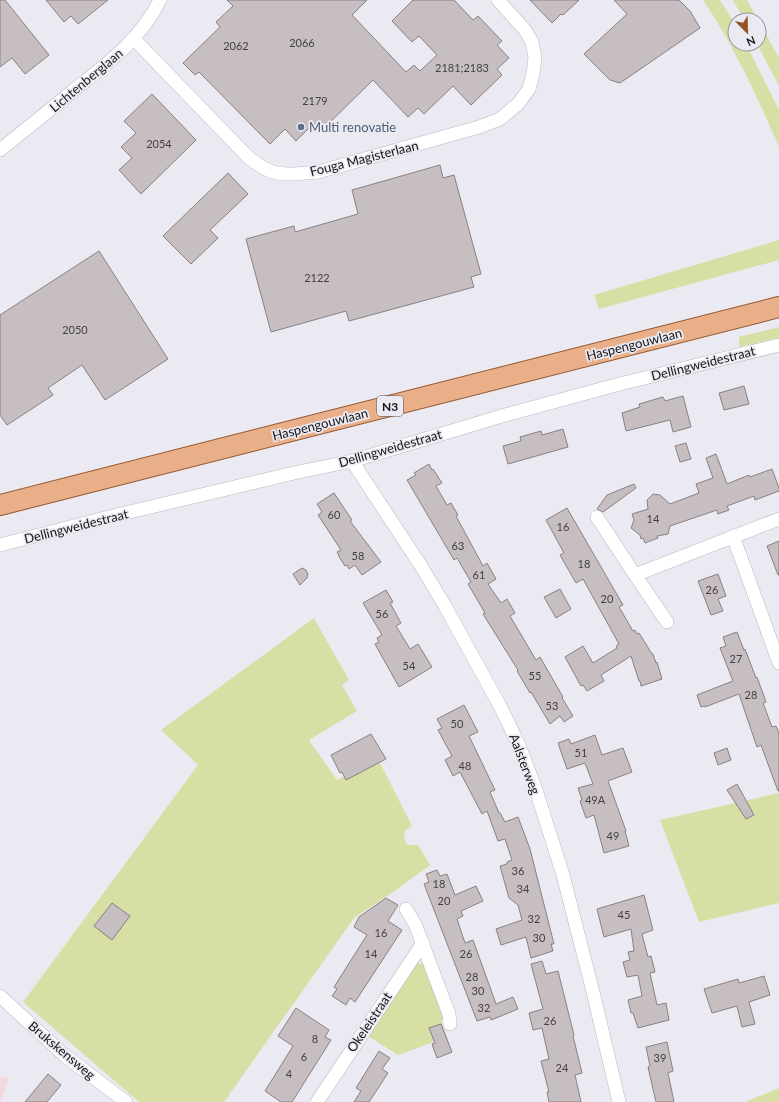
<svg xmlns="http://www.w3.org/2000/svg" width="779" height="1102" font-family="Lato,sans-serif">
	<rect width="100%" height="100%" fill="#ebeaf2"/>
	<path fill="#f4dadf" d="M0,1076L9,1078L1,1102H0Z"/>
	<path fill="#d8dfa5" d="M703,0H720L735,24V44H746L779,110V147C757,96 734,46 703,0Z
		M733,0H747L758,20H744Z
		M759,21L779,58V86L757,44H759Z
		M779,240V260L599,309L594,295Z
		M779,327V338L739,347V337Z
		M314,618L349,680L342,685L357,711L309,740L337,780L378,759L412,826L405,831L404,839L408,845H418L430,865L392,893L354,918L224,1102H139L23,1002L198,765L161,730Z
		M779,793V903L699,922L660,820Z
		M418,963L425,964L445,1016L441,1021L447,1037L398,1055L368,1036L413,965Z
		M779,1088V1102H745Z"/>
	<path fill="#c7bec2" stroke="#888083" d="M0,0H5L49,55L25,74L12,58L0,67Z
		M46,0H108L78,24L71,16L64,22Z
		M227,0H367L352,15L406,72L414,65L420,71L437,55L419,36L412,42L392,21L413,0H454L473,20L478,16L502,41L497,45L509,58L497,69L502,75L471,105L453,86L424,114L418,108L408,117L373,80L321,131L314,123L296,141L285,129L270,144L199,72L195,75L183,63L220,27L216,22L233,6Z
		M530,0H579L563,15L561,14L552,23Z
		M614,0H679L690,11L700,28L620,83L610,80L584,54L627,14Z
		M152,94L196,140L141,194L119,170L132,158L121,147L136,133L124,121Z
		M440,165L443,178L454,175L481,274L471,277L474,287L349,321L346,311L271,332L246,239L294,226L295,232L358,214L352,190Z
		M228,173L248,194L210,230L218,238L191,264L163,236Z
		M99,251L168,359L105,400L82,365L48,388L53,395L7,425L0,415V315Z
		M744,386L749,404L724,410L719,393Z
		M683,396L691,427L673,432L670,420L626,431L622,413L640,407L639,404L663,397L665,401Z
		M563,429L568,447L508,464L503,446L521,441L520,437L541,431L542,435Z
		M686,443L691,459L680,462L675,446Z
		M716,454L727,484L749,475L750,477L772,469L779,488V491L755,500L754,496L727,506L729,510L718,514L717,510L670,526L668,534L657,536L658,538L645,543L643,538L641,539L640,535L631,528L634,520L632,514L648,509L647,500L653,494L660,495L670,504L699,493L696,484L713,478L706,458Z
		M429,464L432,470L433,469L442,483L436,486L447,505L451,503L458,515L456,516L483,566L487,563L496,579L488,584L501,603L507,599L515,613L510,616L536,660L540,657L563,697L562,698L573,716L564,722L560,716L550,724L531,692L530,693L517,671L518,670L483,614L485,613L468,584L471,582L457,558L454,560L407,480L416,475L414,473Z
		M634,484L636,488L603,512L597,509L607,495Z
		M334,493L352,520L350,521L381,562L362,575L355,565L349,569L347,565L345,566L338,555H339L337,552L341,550L318,515L322,512L317,504Z
		M567,508L623,605L619,607L633,631L635,630L637,634L639,633L652,654H653L656,663L657,662L662,679L641,686L640,681H639L631,656L601,675L604,681L587,691L583,685L581,686L565,657L583,646L593,663L617,648L616,646L619,644L583,579L576,583L560,555L564,553L546,520Z
		M779,541V575H778L767,546Z
		M302,568L306,570L308,574L307,578L300,585L293,574Z
		M718,574L726,596L718,599L723,611L711,615L698,581Z
		M560,589L571,609L556,618L544,597Z
		M386,590L393,602L390,603L401,623L396,626L410,649L418,644L432,667L399,687L375,644L379,642L377,638L382,635L363,603Z
		M737,632L744,650L745,649L756,678L757,677L766,702L763,703L772,727L776,726L779,733V791H778L761,745L757,747L739,694L705,707V706L701,707L697,695L733,681L720,648L726,646L723,637Z
		M464,705L478,732L469,736L495,790L490,792L499,813H500L505,822L518,817L530,849L554,944H551L553,951L531,958L526,937L501,945L496,929L522,920L518,905L509,898L500,866L507,864V862L512,860L505,839L498,841L487,811L482,814L460,772L453,776L445,760L452,756L438,730L442,728L437,719Z
		M371,734L386,759L346,780L342,772L340,773L331,755Z
		M595,735L602,755L623,748L632,772L608,781L626,831H625L629,846L604,853L594,815L586,818L580,801L582,800L578,788L593,784L585,763L567,769L558,743L569,739L571,744Z
		M727,748L731,760L718,765L714,753Z
		M737,784L754,815L746,819L727,790Z
		M437,870L440,876L447,874L455,895L476,886L483,901L461,911L463,916L457,919L465,943L473,940L496,1004L513,997L518,1009L491,1020L490,1017L477,1021L424,884L429,882L426,874Z
		M644,895L653,930L642,934L648,957L651,956L655,972L650,973L657,1005L666,1003L669,1020L638,1028L633,1013H631L628,1000L642,996L638,975L627,977L623,962L630,960L628,952L634,951L631,929L604,937L597,909Z
		M386,898L398,905L388,921L402,930L355,1002L350,998L346,1005L332,996L337,989L334,987L367,935L354,927L359,917Z
		M112,903L130,916L112,940L94,926Z
		M542,961L546,974L558,971L574,1035L573,1036L582,1073L575,1075L581,1102H549L547,1092H549L541,1061L549,1059L542,1028L533,1030L529,1013L543,1009L531,964Z
		M764,976L770,995L749,1002L755,1024L742,1027L737,1006L712,1013L704,989L738,979L739,983Z
		M296,1008L329,1030L325,1037L331,1040L292,1102H281L265,1091L293,1046L278,1036Z
		M441,1024L452,1052L437,1058L432,1044L435,1043L429,1028Z
		M667,1042L673,1071L668,1073L674,1102H656L648,1067L650,1066L646,1047Z
		M379,1051L390,1058L382,1069L388,1073L369,1102H354L361,1091L356,1088Z
		M48,1074L61,1085L47,1102H25Z"/>
	<g fill="none" stroke-linecap="round" stroke-linejoin="round">
		<g stroke="#b8b8c0" stroke-width="14">
			<path id="street" d="M134,39L249,158C255,162 261,167 268,170C283,177 302,173 318,172L479,127L500,119L518,104L529,89L533,74L535,58L532,42L525,30L498,0
				M0,150C25,130 50,110 74,90C107,64 141,39 160,0
				M352,461L421,566L445,606L500,706L518,743L535,787L563,875L593,992L619,1102
				M597,517L635,575L667,622
				M733,536L779,663
				M0,545L117,515L294,473L352,461L505,415L616,385L779,345
				M635,575L779,519
				M406,909L415,924L449,1014L450,1024
				M0,996L64,1055L126,1102
				M317,1102L423,943"/>
		</g>
		<g stroke="#95572e" stroke-width="22">
			<path id="primary" d="M0,505L779,307"/>
		</g>
		<use href="#street" stroke="#fff" stroke-width="13"/>
		<use href="#primary" stroke="#e8af89" stroke-width="20"/>
	</g>
	<circle fill="#5c6f8a" stroke="#ebeaf2" stroke-width="1.5" cx="301" cy="127" r="4"/>
	<g text-anchor="middle" dominant-baseline="central" stroke-width="3.5" stroke-linejoin="round" paint-order="stroke">
		<g font-size="11" fill="#423f42">
			<text x="302" y="42">2066</text>
			<text x="236" y="45">2062</text>
			<text x="462" y="67">2181;2183</text>
			<text x="315" y="100">2179</text>
			<text x="159" y="143">2054</text>
			<text x="317" y="277">2122</text>
			<text x="75" y="329">2050</text>
			<text x="334" y="514">60</text>
			<text x="653" y="518">14</text>
			<text x="563" y="526">16</text>
			<text x="458" y="545">63</text>
			<text x="358" y="555">58</text>
			<text x="584" y="563">18</text>
			<text x="479" y="574">61</text>
			<text x="712" y="589">26</text>
			<text x="607" y="598">20</text>
			<text x="382" y="613">56</text>
			<text x="736" y="658">27</text>
			<text x="409" y="665">54</text>
			<text x="535" y="675">55</text>
			<text x="751" y="694">28</text>
			<text x="552" y="705">53</text>
			<text x="457" y="723">50</text>
			<text x="581" y="752">51</text>
			<text x="465" y="765">48</text>
			<text x="595" y="799">49A</text>
			<text x="613" y="835">49</text>
			<text x="518" y="870">36</text>
			<text x="439" y="883">18</text>
			<text x="523" y="888">34</text>
			<text x="444" y="900">20</text>
			<text x="624" y="914">45</text>
			<text x="534" y="918">32</text>
			<text x="381" y="932">16</text>
			<text x="539" y="937">30</text>
			<text x="371" y="953">14</text>
			<text x="466" y="953">26</text>
			<text x="472" y="976">28</text>
			<text x="478" y="990">30</text>
			<text x="484" y="1007">32</text>
			<text x="550" y="1020">26</text>
			<text x="315" y="1038">8</text>
			<text x="304" y="1056">6</text>
			<text x="660" y="1057">39</text>
			<text x="562" y="1067">24</text>
			<text x="289" y="1073">4</text>
		</g>
		<rect fill="#ebeaf2" stroke="#565559" stroke-width="1" x="377" y="396" width="26" height="20" rx="3"/>
		<g font-size="12" font-weight="bold" fill="#161518">
			<text x="390" y="406">N3</text>
		</g>
		<g font-size="13" fill="#161518" stroke="#ebeaf2">
			<text transform="translate(86 80) rotate(-40)">Lichtenberglaan</text>
			<text transform="translate(364 158) rotate(-14)">Fouga Magisterlaan</text>
			<text transform="translate(634 344) rotate(-14)">Haspengouwlaan</text>
			<text transform="translate(703 363) rotate(-14)">Dellingweidestraat</text>
			<text transform="translate(320 424) rotate(-14)">Haspengouwlaan</text>
			<text transform="translate(390 448) rotate(-16)">Dellingweidestraat</text>
			<text transform="translate(76 526) rotate(-14)">Dellingweidestraat</text>
			<text transform="translate(525 764) rotate(69)">Aalsterweg</text>
			<text transform="translate(369 1022) rotate(-56)">Okeleistraat</text>
			<text transform="translate(62 1050) rotate(40)">Brukskensweg</text>
		</g>
		<g font-size="13" fill="#4e5e75" stroke="#ebeaf2" text-anchor="start">
			<text x="309" y="127">Multi renovatie</text>
		</g>
	</g>
	<g transform="translate(747 32) rotate(157)"><circle r="19" fill="#ebeaf2" stroke="#96959b"/>
	<path d="M0-3L7 15L0 10L-7 15Z" fill="#975226"/>
	<text y="-6" font-size="11" font-weight="bold" text-anchor="middle" fill="#161518">N</text>
	</g>
</svg>
